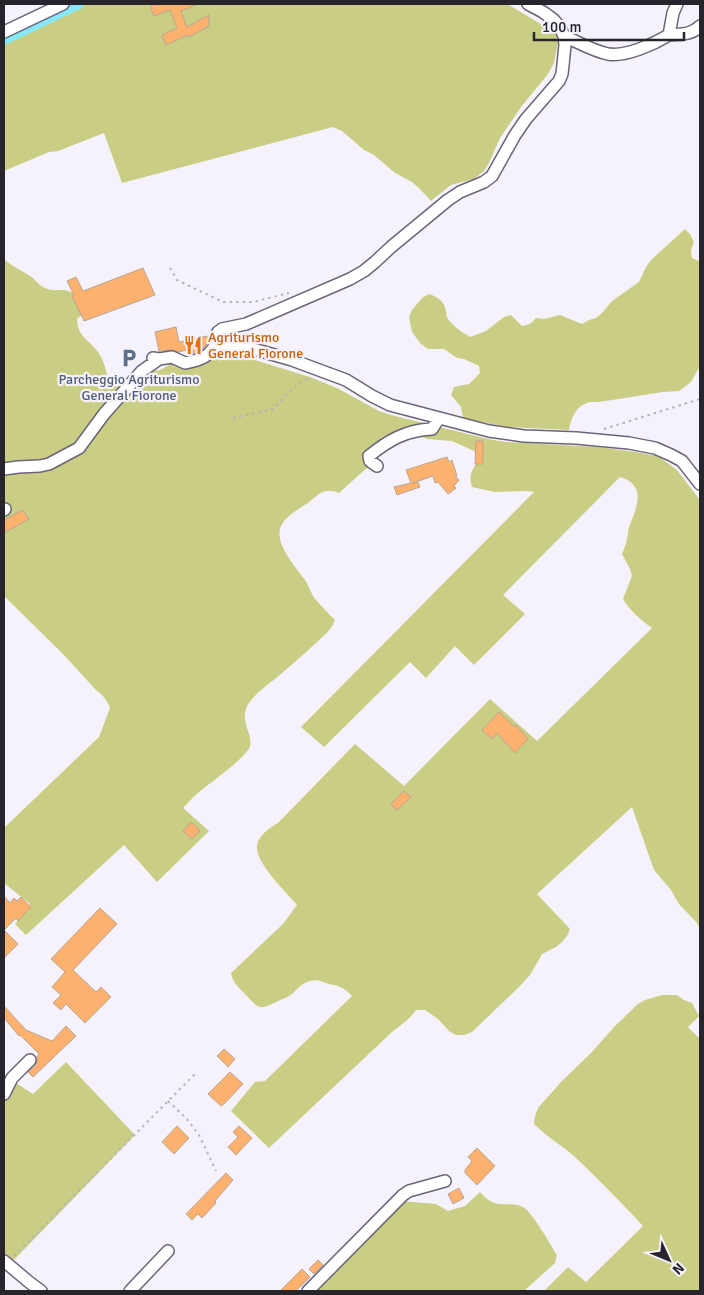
<svg xmlns="http://www.w3.org/2000/svg" width="704" height="1295" font-family="Signika,sans-serif">
	<rect width="100%" height="100%" fill="#f6f2fc"/>
	<path fill="#cace84" d="M82,4H507L546,27L559,37L554,63L548,74L521,107L500,138L489,163L484,171L474,179L451,185L431,201L419,188L412,182L395,173L374,155L364,150L342,131L333,127L122,183L104,133L58,151L49,152L4,171V43Z
		M685,229L690,234L694,242L691,250L692,258L699,261L700,260V366L691,382L679,391L663,392L599,402C580,400 572,413 569,430L507,427L463,418L461,407L451,395L454,387L469,384L480,373L479,366L464,359L457,358L444,349H428L421,344L412,332L409,317L412,310L422,298L429,294C438,297 444,301 446,311C447,315 446,316 448,319C453,326 463,333 470,337L486,331L504,317L511,315L522,326L530,324L536,318L544,319L560,315L582,324L589,320L596,318L602,313L612,301L639,282L646,267L651,260Z
		M4,259C12,267 24,271 33,278C37,282 40,286 45,288C51,291 57,290 64,290C75,291 82,300 90,307L77,319C78,338 88,338 98,352C103,359 106,369 108,378L116,384L125,379L134,377L143,373L160,370L169,365L187,361L217,350L232,353L310,377L337,388L379,411L391,415L488,439L506,442L597,447L636,452L657,456L665,461L677,470L700,500V929L697,923L679,904L671,890L654,870L632,807L537,894L570,929L567,936L562,942L556,947L542,954L530,975L519,987L472,1032L464,1035H456L449,1031L438,1019L425,1010H416C409,1020 401,1025 392,1032L269,1148L231,1111L255,1082L265,1081L352,996C345,988 339,986 329,984C322,982 318,979 310,981C302,983 298,988 292,994C288,997 283,999 278,1001C260,1010 260,1010 246,995C239,987 233,984 231,973L283,924L297,905C287,893 255,863 257,846C258,836 270,827 278,823L355,744L404,786L490,699L537,741L652,628C641,620 630,611 623,599L632,576L630,569L622,554C624,549 626,544 627,539C628,535 628,531 629,527C637,507 647,485 620,477L503,595L525,614L474,665L455,646L426,678L410,662L324,747L301,727L534,492L527,491L495,492L472,487C468,474 473,470 478,459L474,451L452,441L427,439L420,436L412,435L378,452L369,466L339,493C324,487 319,494 308,503C299,509 283,517 280,529C276,546 296,567 305,580C309,586 311,594 316,600C322,607 328,613 335,620C331,631 324,635 316,643C303,655 289,667 275,679C267,685 259,691 252,699C242,710 244,721 249,734C250,737 251,743 250,746C248,756 209,784 199,792C193,797 188,803 183,808L209,831L157,882L124,845L26,935L15,924L30,904L4,883V828L99,737L110,708C107,700 103,695 96,690L63,654L4,596Z
		M662,995H677L684,1000L692,1003L699,1016L688,1027L700,1039V1291H544L568,1267L586,1282L643,1226C621,1202 598,1179 574,1156C561,1145 546,1136 534,1124L535,1116L538,1108L561,1082L591,1053L614,1027L638,1004L645,1000Z
		M66,1062L135,1135L9,1265L4,1261V1091L13,1081L33,1094Z
		M480,1192C485,1198 491,1203 499,1204C507,1205 515,1203 523,1207C533,1213 550,1244 557,1255L555,1263L524,1291H302L352,1247L400,1201L436,1204L448,1211L465,1206Z"/>
	<g fill="none" stroke-linecap="round" stroke-linejoin="round">
		<path stroke="#85e9fa" stroke-width="10" d="M4,40L79,4"/>
	</g>
	<path fill="#fcb16f" stroke="#b9a595" d="M157,4H198L181,11L187,27L209,15V26L189,37L188,35L166,45L162,35L177,28L170,10L154,16L150,6Z
		M143,268L155,295L84,321L72,296L74,295L67,281L76,277L83,291Z
		M176,327L179,342L207,336L208,343L201,350L187,355L186,350L179,352L171,350L159,351L155,332Z
		M476,441H483V464H475Z
		M447,457L449,462L452,460L457,476H455L459,480L454,486L456,488L448,494L438,482L435,483L433,476L413,483L418,482L420,487L397,495L394,487L411,483L406,470Z
		M23,510L29,519L4,533V520Z
		M499,712L515,727L516,725L528,739L515,753L497,733L492,739L482,730Z
		M404,791L411,797L397,810L391,804Z
		M191,822L200,831L192,839L183,831Z
		M4,896L10,903L14,898L17,901L21,897L31,907L18,921L16,918L4,930L18,944L4,958Z
		M100,908L117,924L73,970L96,992L101,987L111,997L85,1023L66,1004L61,1010L53,1003L61,995L52,987L65,972L51,959Z
		M4,1006L26,1030L52,1041L66,1026L76,1036L33,1077L28,1072L36,1065L37,1061V1057L39,1054L20,1035L19,1036L4,1018Z
		M224,1049L235,1059L228,1067L217,1056Z
		M230,1072L243,1084L225,1103L221,1106L208,1094Z
		M177,1126L189,1138L174,1154L162,1142Z
		M239,1126L252,1138L236,1155L228,1147L238,1137L233,1132Z
		M477,1148L495,1166L477,1185L465,1173V1170L472,1161L468,1157Z
		M226,1173L233,1180L215,1201L216,1203L202,1218L198,1214L192,1220L186,1214Z
		M459,1188L464,1198L453,1204L448,1194Z
		M318,1260L323,1265L314,1274L309,1269Z
		M302,1269L310,1277L296,1291H280Z"/>
	<g fill="none" stroke-linecap="round" stroke-linejoin="round">
		<g stroke="#6c6478" stroke-width="14">
			<path id="minor" d="M528,4L543,12L554,20L560,27L564,36L565,45L563,65L562,74L559,81L526,119L515,135L492,176L484,182L460,192L448,200L391,247L375,262L364,271L350,279L246,324L222,329L218,332L216,336L217,339L220,342L224,344L243,346L292,360L346,380L372,396L390,405L489,431L524,436L576,438L629,443L655,448L671,455L682,461L700,484
				M4,32L63,4
				M669,35C680,34 692,35 700,26
				M564,36C578,42 593,51 608,54C626,57 654,44 669,35L673,13L677,4
				M153,358L159,359L172,357L185,363C194,361 205,359 211,351C215,347 214,345 220,342
				M377,466L370,461L369,456C389,440 406,430 432,429L439,418
				M4,469L18,467L40,466L49,464L79,448L104,414L142,371L159,359
				M4,510L5,509
				M4,1094L12,1078L30,1060
				M4,1261L29,1282L41,1291
				M130,1291L168,1251
				M308,1291L403,1195L409,1191L445,1181"/>
		</g>
		<path stroke="#b7b3bc" stroke-width="2" stroke-dasharray="2.5 4" stroke-linecap="butt" d="M170,268L177,280L223,302H253L289,293
			M233,418L273,409L292,389L307,378
			M604,429L700,399
			M168,1101L187,1119L199,1135L216,1171
			M14,1256L196,1073"/>
		<use href="#minor" stroke="#fff" stroke-width="11"/>
	</g>
	<defs>
		<g id="restaurant-bare" transform="scale(1.5)"><path d="M-5-6h1v4h1v-4h1v4h1v-4h1v5L-1.5 .5V6h-2V.5L-5-1ZM5-6V6H3V1.5H1.5Q1.5-4 5-6Z" fill="#e8710a" stroke="#f6f2fc" stroke-width="2.5" paint-order="stroke"/></g>
		<g id="parking-bare" transform="scale(1.5)"><path d="M-3.5-5.5H1a3.5 3.5 0 0 1 0 7H-1V5.5H-3.5ZM-1-3.4V-.6H.8a1.4 1.4 0 0 0 0-2.8Z" fill="#5c6f8a" stroke="#f6f2fc" stroke-width="2.5" paint-order="stroke"/></g>
	</defs>
	<g fill-rule="evenodd">
		<use href="#restaurant-bare" x="193" y="345"/>
		<use href="#parking-bare" x="129" y="358"/>
	</g>
	<g text-anchor="middle" dominant-baseline="central" stroke-width="4.5" stroke-linejoin="round" paint-order="stroke">
		<g font-size="14" fill="#c56008" stroke="#f6f2fc" text-anchor="start">
			<text x="208" y="337">Agriturismo<tspan x="208" dy="16">General Fiorone</tspan></text>
		</g>
		<g font-size="14" fill="#4e5e75" stroke="#f6f2fc">
			<text x="129" y="379">Parcheggio Agriturismo<tspan x="129" dy="16">General Fiorone</tspan></text>
		</g>
	</g>
	<rect width="704" height="1295" fill="none" stroke="#27242c" stroke-width="10"/>
	<g transform="translate(669 1260) rotate(134)" stroke="#f6f2fc" stroke-width="4" paint-order="stroke">
	<path d="M0-4L9 19L0 12L-9 19Z" fill="#27242c"/>
	<text y="-8" font-size="14" font-weight="bold" text-anchor="middle" fill="#27242c">N</text>
	</g>
	<path d="M534 32v8h150v-8" fill="none" stroke="#27242c" stroke-width="2.5"/>
	<text x="542" y="32" font-size="15" fill="#27242c" stroke="#f6f2fc" stroke-width="4" paint-order="stroke">100 m</text>
</svg>
